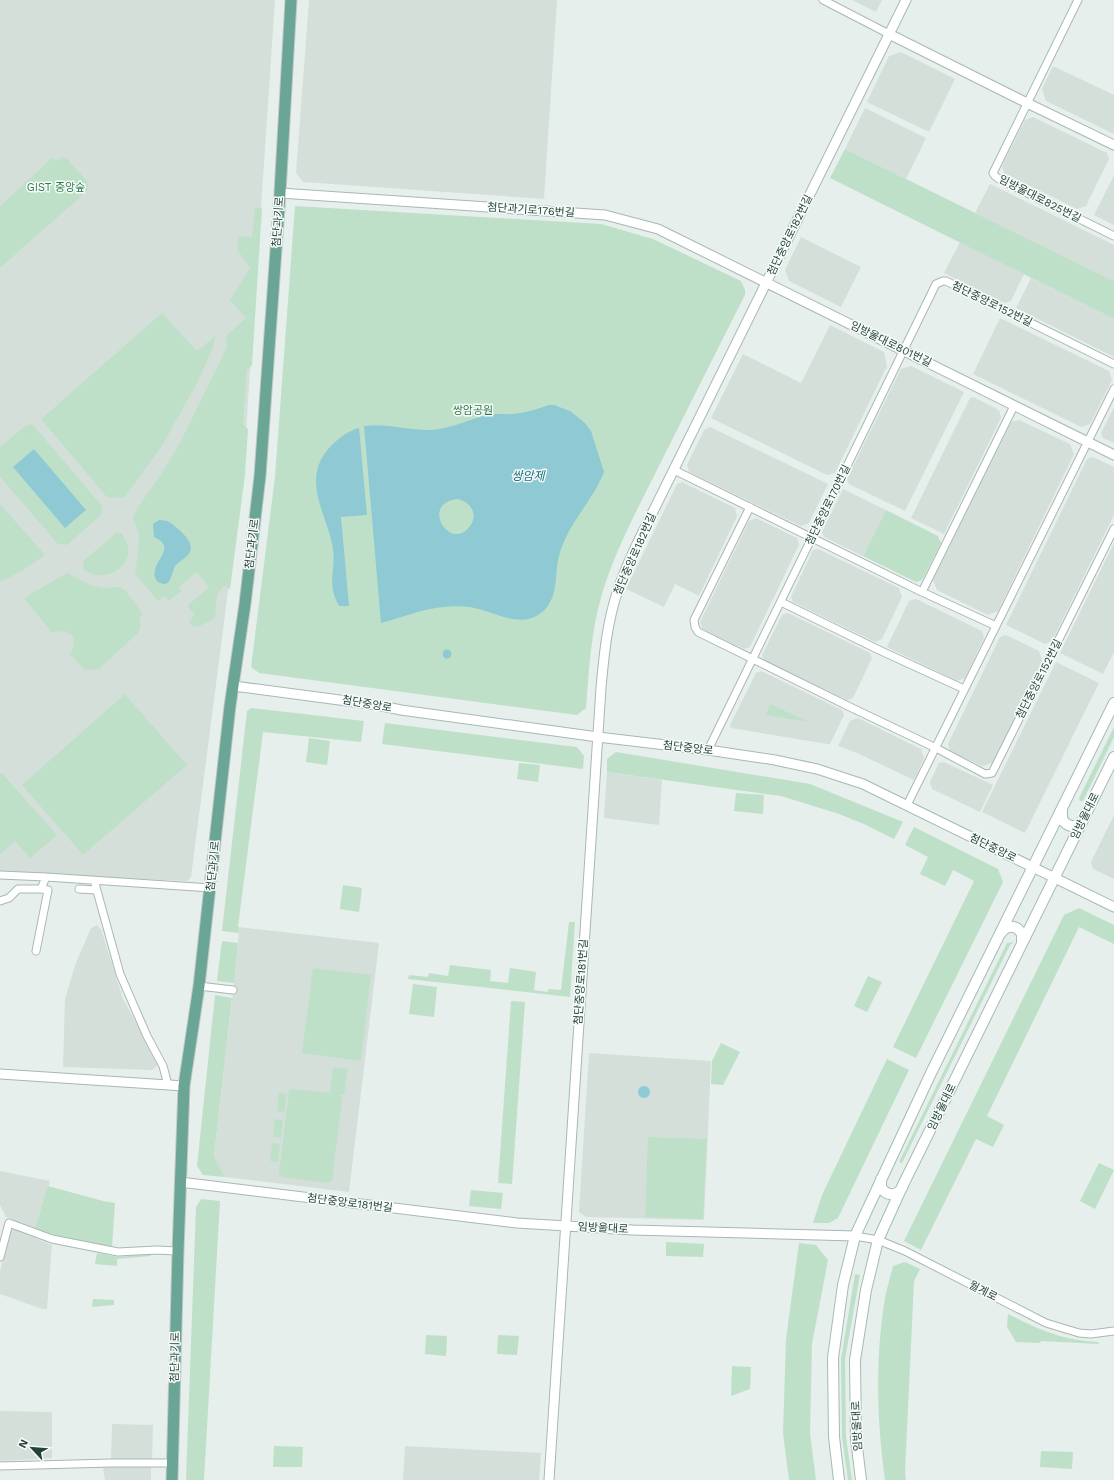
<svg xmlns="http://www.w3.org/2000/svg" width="1114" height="1480" font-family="'Work Sans','Noto Sans KR',sans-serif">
	<rect width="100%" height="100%" fill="#e6efeb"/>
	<path fill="#d4dfda" d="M0,0H275L243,476L191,877L188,881L0,873Z
		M309,0H557L544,199L303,182L296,173Z
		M852,0H882L876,12Z
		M901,52L955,79L929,132L867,102L889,56Z
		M1053,66L1114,95V134L1046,101L1042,89Z
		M865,108L926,138L906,179L845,149Z
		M1033,117L1107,153L1109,159L1086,206L1077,209L1004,173L1002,166L1025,120Z
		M1114,175V225L1094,215Z
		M990,184L1114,245V281L975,213Z
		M801,237L861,267L841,307L789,281L785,270Z
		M960,242L1024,274L1011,301L1005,303L944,273Z
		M1031,278L1114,319V357L1016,308Z
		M1000,318L1109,371L1112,380L1090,424L1081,427L973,374Z
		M830,325L884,352L887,366L835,473L827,475L711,418L743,354L801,383Z
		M911,366L964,392L905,511L849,484L847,479L901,369Z
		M973,397L999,410L1001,418L944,534L911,518L970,398Z
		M1114,407V443L1103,438L1101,433Z
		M1019,420L1070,444L1074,454L998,611L988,615L937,590L933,580L1011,422Z
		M710,427L828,484L809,523L801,526L689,472L687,465L704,430Z
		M1093,457L1114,467V515L1052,641L1045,644L1006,625L1087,459Z
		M682,482L735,508L737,516L699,596L675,584L664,607L626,589L677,484Z
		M843,489L886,510L863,556L824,537L822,532Z
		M756,518L797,538L799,545L750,647L744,649L702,629L700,622L749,521Z
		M1114,543V652L1103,674L1060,653Z
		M818,549L899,588L902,597L882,639L875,642L793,602L791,597L813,550Z
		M916,599L982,631L984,638L965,678L957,681L887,647L909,601Z
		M788,613L870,653L872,658L853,698L847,700L764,661L762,655L782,615Z
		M1006,635L1039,651L1042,661L993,763L982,766L950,751L948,744L1000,637Z
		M1056,662L1099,683L1025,833L982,812Z
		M761,671L842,710L844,715L830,744H827L731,728L730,725L756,673Z
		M858,718L921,749L924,758L914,780L857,753L838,746L850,721Z
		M944,762L993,785L980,812L932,789L930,782L939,763Z
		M607,772L662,780L659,825L604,818Z
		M1114,815V879L1093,869L1091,862Z
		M97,925L101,929L123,999L159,1064L152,1070L63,1067L65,1000L75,965L91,928Z
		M238,927L379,943L349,1192L225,1177L214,1156L234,983L239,933Z
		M589,1053L711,1061L704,1220L586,1217L579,1212Z
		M0,1171L50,1181L35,1228L6,1217L0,1205Z
		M14,1229L52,1245L47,1309H42L0,1294V1271L10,1232Z
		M0,1411L52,1412V1458L0,1461Z
		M112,1424L153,1425L152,1460L111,1459Z
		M405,1446L541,1453L539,1480H403Z
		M109,1467H151V1480H105L103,1468Z"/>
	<path fill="#bfe0c8" d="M845,149L1114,281V319L830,178Z
		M63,157L67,159L87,181L88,185L86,192L0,268V206L52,158L56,160Z
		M295,206L601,224L653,239L741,281L745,290V295C716,352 688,408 660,464C639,506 616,548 602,594C591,631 589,669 586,708L577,715L259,673L251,667L275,477Z
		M255,208H262L252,365L247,370L243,424L248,429L245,475L230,589L224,585L217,596L215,618L198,627L192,626L189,622L195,614L187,606L209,587L197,572L179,587L182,591L168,601L165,596L158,601L135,574L138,552L139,533L133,517L138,507L159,477L180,443L220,361L227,346L226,336L246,318L230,300L250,268L237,249L238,236L252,237Z
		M162,313L197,351L215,336L213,348L197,383L162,446L125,497L112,498L106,496L41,419Z
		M30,424L34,426L102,506L101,515L67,545L58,544L0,477V447L25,426Z
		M0,504L45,555L22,571L0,582Z
		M886,510L938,536L941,543L922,580L916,582L863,556Z
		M116,533H122C125,539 130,547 128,555C123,574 100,581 84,570L83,561Z
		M67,573L90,585L105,588L118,587L125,590L143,614L139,618L141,625L139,632L99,669L85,670L70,654C80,637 69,627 52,633L24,598Z
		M125,694L187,765L83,855L22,785Z
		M770,704L809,722L766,715Z
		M251,708L364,721L361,742L263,732L238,927L239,933L222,931L247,711Z
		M385,723L577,747L584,756L583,769L382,744Z
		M1114,727V737L1083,801H1080L1079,798Z
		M309,738L330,741L327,765L306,762Z
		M616,752L810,784L903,822L894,839L864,824L839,814L781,796L607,772V759Z
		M519,763L540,765L538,782L517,779Z
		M1,772L57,835L30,858L15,841L0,854V774Z
		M736,793L764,795L763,814L734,811Z
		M914,827L998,869L1003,882L916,1058L893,1047L974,881L953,870L945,886L920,874L928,857L905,845Z
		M343,885L362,888L359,912L340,909Z
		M1079,908L1114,925V944L1079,927L987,1116L1004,1125L993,1147L976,1139L921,1250L904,1241L1064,915Z
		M569,922H575L570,997L408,979L409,975L428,977L429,973L448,976L450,965L491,970L490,981L508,983L510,968L536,972L534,990L548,992V989L561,990Z
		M222,941L238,943L234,983L217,981Z
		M1014,942L1010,945L902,1163L904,1164L899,1162L1007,943Z
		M313,968L371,975L361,1061L302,1053Z
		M868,976L882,982L867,1012L854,1006Z
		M413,984L437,987L434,1017L409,1014Z
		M215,995L232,998L214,1156L225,1177L203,1175L197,1166Z
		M511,1001L525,1002L512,1184L498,1183Z
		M721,1043L740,1052L723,1085L711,1084L712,1061Z
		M887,1059L909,1070L838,1218L829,1223H813L822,1195Z
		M333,1067L348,1069L344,1095H340L342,1100L332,1180L328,1183L282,1177L279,1173L289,1091L293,1089L330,1093Z
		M279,1093L287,1094L284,1112L277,1111Z
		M275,1119L283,1120L281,1138L273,1137Z
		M648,1137L707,1139L703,1219L645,1217Z
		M272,1143L280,1144L278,1162L270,1161Z
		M1099,1163L1114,1170L1095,1209L1080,1201Z
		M48,1186L103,1201L115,1203L112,1247C106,1245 100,1245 94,1244C73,1241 54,1236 35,1228Z
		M471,1190L503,1193L501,1209L469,1206Z
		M201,1199L220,1201L204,1480H186L196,1207Z
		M666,1242L704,1244L703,1257L666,1256Z
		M799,1243L816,1245L828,1260L812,1344L810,1433L816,1480H789L783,1433L786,1339Z
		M97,1253L118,1257L151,1254V1256L117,1259V1266L95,1264Z
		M905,1262L920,1269L914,1281L905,1472L906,1480H885C877,1420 875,1364 884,1304C886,1291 890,1278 893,1266Z
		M855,1274L860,1275L845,1359L846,1437L852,1480H848L842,1437L841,1359Z
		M93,1299L114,1300V1305L92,1307Z
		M1008,1314C1040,1330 1062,1340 1098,1342L1099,1344L1041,1341L1040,1343L1016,1342L1007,1327Z
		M426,1335L447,1336L446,1356L425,1354Z
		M498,1335L519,1336L517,1355L497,1354Z
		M732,1366L751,1367L750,1389L731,1396Z
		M274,1446L303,1447L302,1467H273Z
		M1041,1451L1073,1452L1072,1469L1040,1467Z"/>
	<path fill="#8ec9d4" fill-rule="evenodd" d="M549,405H554L570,411L585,423L591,431L604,472C593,500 569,523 560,552C553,574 561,601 538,615C517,628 491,610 470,607C436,603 413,614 381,623L364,426C387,423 406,430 428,430C450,430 468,419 488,415C496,413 505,415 513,414C525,413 537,409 549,405ZM457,499C470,501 479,514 470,526C451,553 419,504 457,499Z
		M359,428L367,515L341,517L349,606H339C326,582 336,572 333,549C328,515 300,481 329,448C338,439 347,431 359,428Z
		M34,449L86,510L65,528L13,467Z
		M159,520C169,520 171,523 178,529C187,537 197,547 186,557C183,560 178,562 176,565C171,570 172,592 157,581C145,564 181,549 154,537L153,524Z
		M442.5 654a4.5 4.5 0 1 1 9 0a4.5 4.5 0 1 1-9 0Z
		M638 1092a6 6 0 1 1 12 0a6 6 0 1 1-12 0Z"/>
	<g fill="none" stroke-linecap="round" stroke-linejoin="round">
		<g stroke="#a8b8b2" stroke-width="9">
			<path id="minor" d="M823,0L889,34
				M1078,0L993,173L995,176L999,179L1114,236
				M674,470L922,592L996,626
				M750,507L694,620L695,627L698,632L850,707L936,748L985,774L992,773L1114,529
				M922,592L1014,406
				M781,602L879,650L964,689
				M708,750L936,284L943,281H946L1114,364
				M907,805L1114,389
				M0,875L46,877L211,888
				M94,880L120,974L147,1036L163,1066L168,1085
				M79,889L96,890
				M0,901L9,898L18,889H41L46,877
				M36,951L48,890L41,889
				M199,986L233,990
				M855,1236L878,1240L905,1251L1046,1323L1079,1333L1091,1334L1114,1331
				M0,1257L9,1223L52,1239L118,1252L156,1250L178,1251
				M0,1466L111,1463H172"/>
		</g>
		<g stroke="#a8b8b2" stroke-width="11">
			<path id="tertiary" d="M889,34L1027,103L1114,145
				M280,193L605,215L658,229L1114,455
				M234,686L377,705L401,710L598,737L708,750L775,760L817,769L863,784L1114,907
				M0,1074L184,1086
				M180,1182L517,1223L633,1230L855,1236
				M549,1480L601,688C604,655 607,622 618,590C623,574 630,559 637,544L906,0"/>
		</g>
		<g stroke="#a4bbb3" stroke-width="12">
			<path id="secondary" d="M1062,809V819C1067,827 1076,829 1082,821
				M1001,933C1007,924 1017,925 1022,934V943
				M881,1179V1187C886,1196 896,1197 902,1188
				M839,1480L834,1437L833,1358L843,1285L855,1236L931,1073L1114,703
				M861,1480L856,1439L855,1360L866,1290L878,1240L902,1187L1114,757"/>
		</g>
		<g stroke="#c2cac8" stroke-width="13">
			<path id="primary" d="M172,1480L178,1251L184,1086L199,986L230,706L245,604L260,476L280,193L291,0"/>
		</g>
		<use href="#minor" stroke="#fff" stroke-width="7"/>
		<use href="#tertiary" stroke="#fff" stroke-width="9"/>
		<use href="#secondary" stroke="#fff" stroke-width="10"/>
		<use href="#primary" stroke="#6aa596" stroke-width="11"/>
	</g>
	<g text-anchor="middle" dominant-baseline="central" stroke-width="3" stroke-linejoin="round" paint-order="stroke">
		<g font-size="11" fill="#2d7a4b" stroke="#f7fbf9">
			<text x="56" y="187">GIST 중앙숲</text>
			<text x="473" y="410">쌍암공원</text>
		</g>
		<g font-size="11" fill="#24423a" stroke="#f7fbf9">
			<text transform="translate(1040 199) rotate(27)">임방울대로825번길</text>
			<text transform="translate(531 210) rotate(4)">첨단과기로176번길</text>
			<text transform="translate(278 222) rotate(-86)">첨단과기로</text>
			<text transform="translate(790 235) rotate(-64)">첨단중앙로182번길</text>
			<text transform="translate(992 304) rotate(26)">첨단중앙로152번길</text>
			<text transform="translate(891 344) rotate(26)">임방울대로801번길</text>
			<text transform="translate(828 505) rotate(-64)">첨단중앙로170번길</text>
			<text transform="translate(252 544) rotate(-83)">첨단과기로</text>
			<text transform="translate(635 554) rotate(-66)">첨단중앙로182번길</text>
			<text transform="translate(1039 679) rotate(-63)">첨단중앙로152번길</text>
			<text transform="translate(367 704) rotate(10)">첨단중앙로</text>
			<text transform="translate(688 748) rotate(7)">첨단중앙로</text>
			<text transform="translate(1085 816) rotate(-64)">임방울대로</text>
			<text transform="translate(993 848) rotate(26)">첨단중앙로</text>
			<text transform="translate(213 866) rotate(-84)">첨단과기로</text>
			<text transform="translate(581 982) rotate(-86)">첨단중앙로181번길</text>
			<text transform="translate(942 1107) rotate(-64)">임방울대로</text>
			<text transform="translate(350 1203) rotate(7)">첨단중앙로181번길</text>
			<text transform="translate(603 1228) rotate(3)">임방울대로</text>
			<text transform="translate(983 1291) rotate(27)">월계로</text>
			<text transform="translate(175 1357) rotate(-89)">첨단과기로</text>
			<text transform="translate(857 1426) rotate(-93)">임방울대로</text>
		</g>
		<g font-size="12" font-style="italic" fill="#1c6f80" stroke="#f7fbf9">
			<text x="528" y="476">쌍암제</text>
		</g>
	</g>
	<g transform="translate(32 1448) rotate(296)" stroke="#f7fbf9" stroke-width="3" paint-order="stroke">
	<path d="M0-3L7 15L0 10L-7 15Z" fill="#24423a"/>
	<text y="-6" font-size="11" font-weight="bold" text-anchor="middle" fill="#24423a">N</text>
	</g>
</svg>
